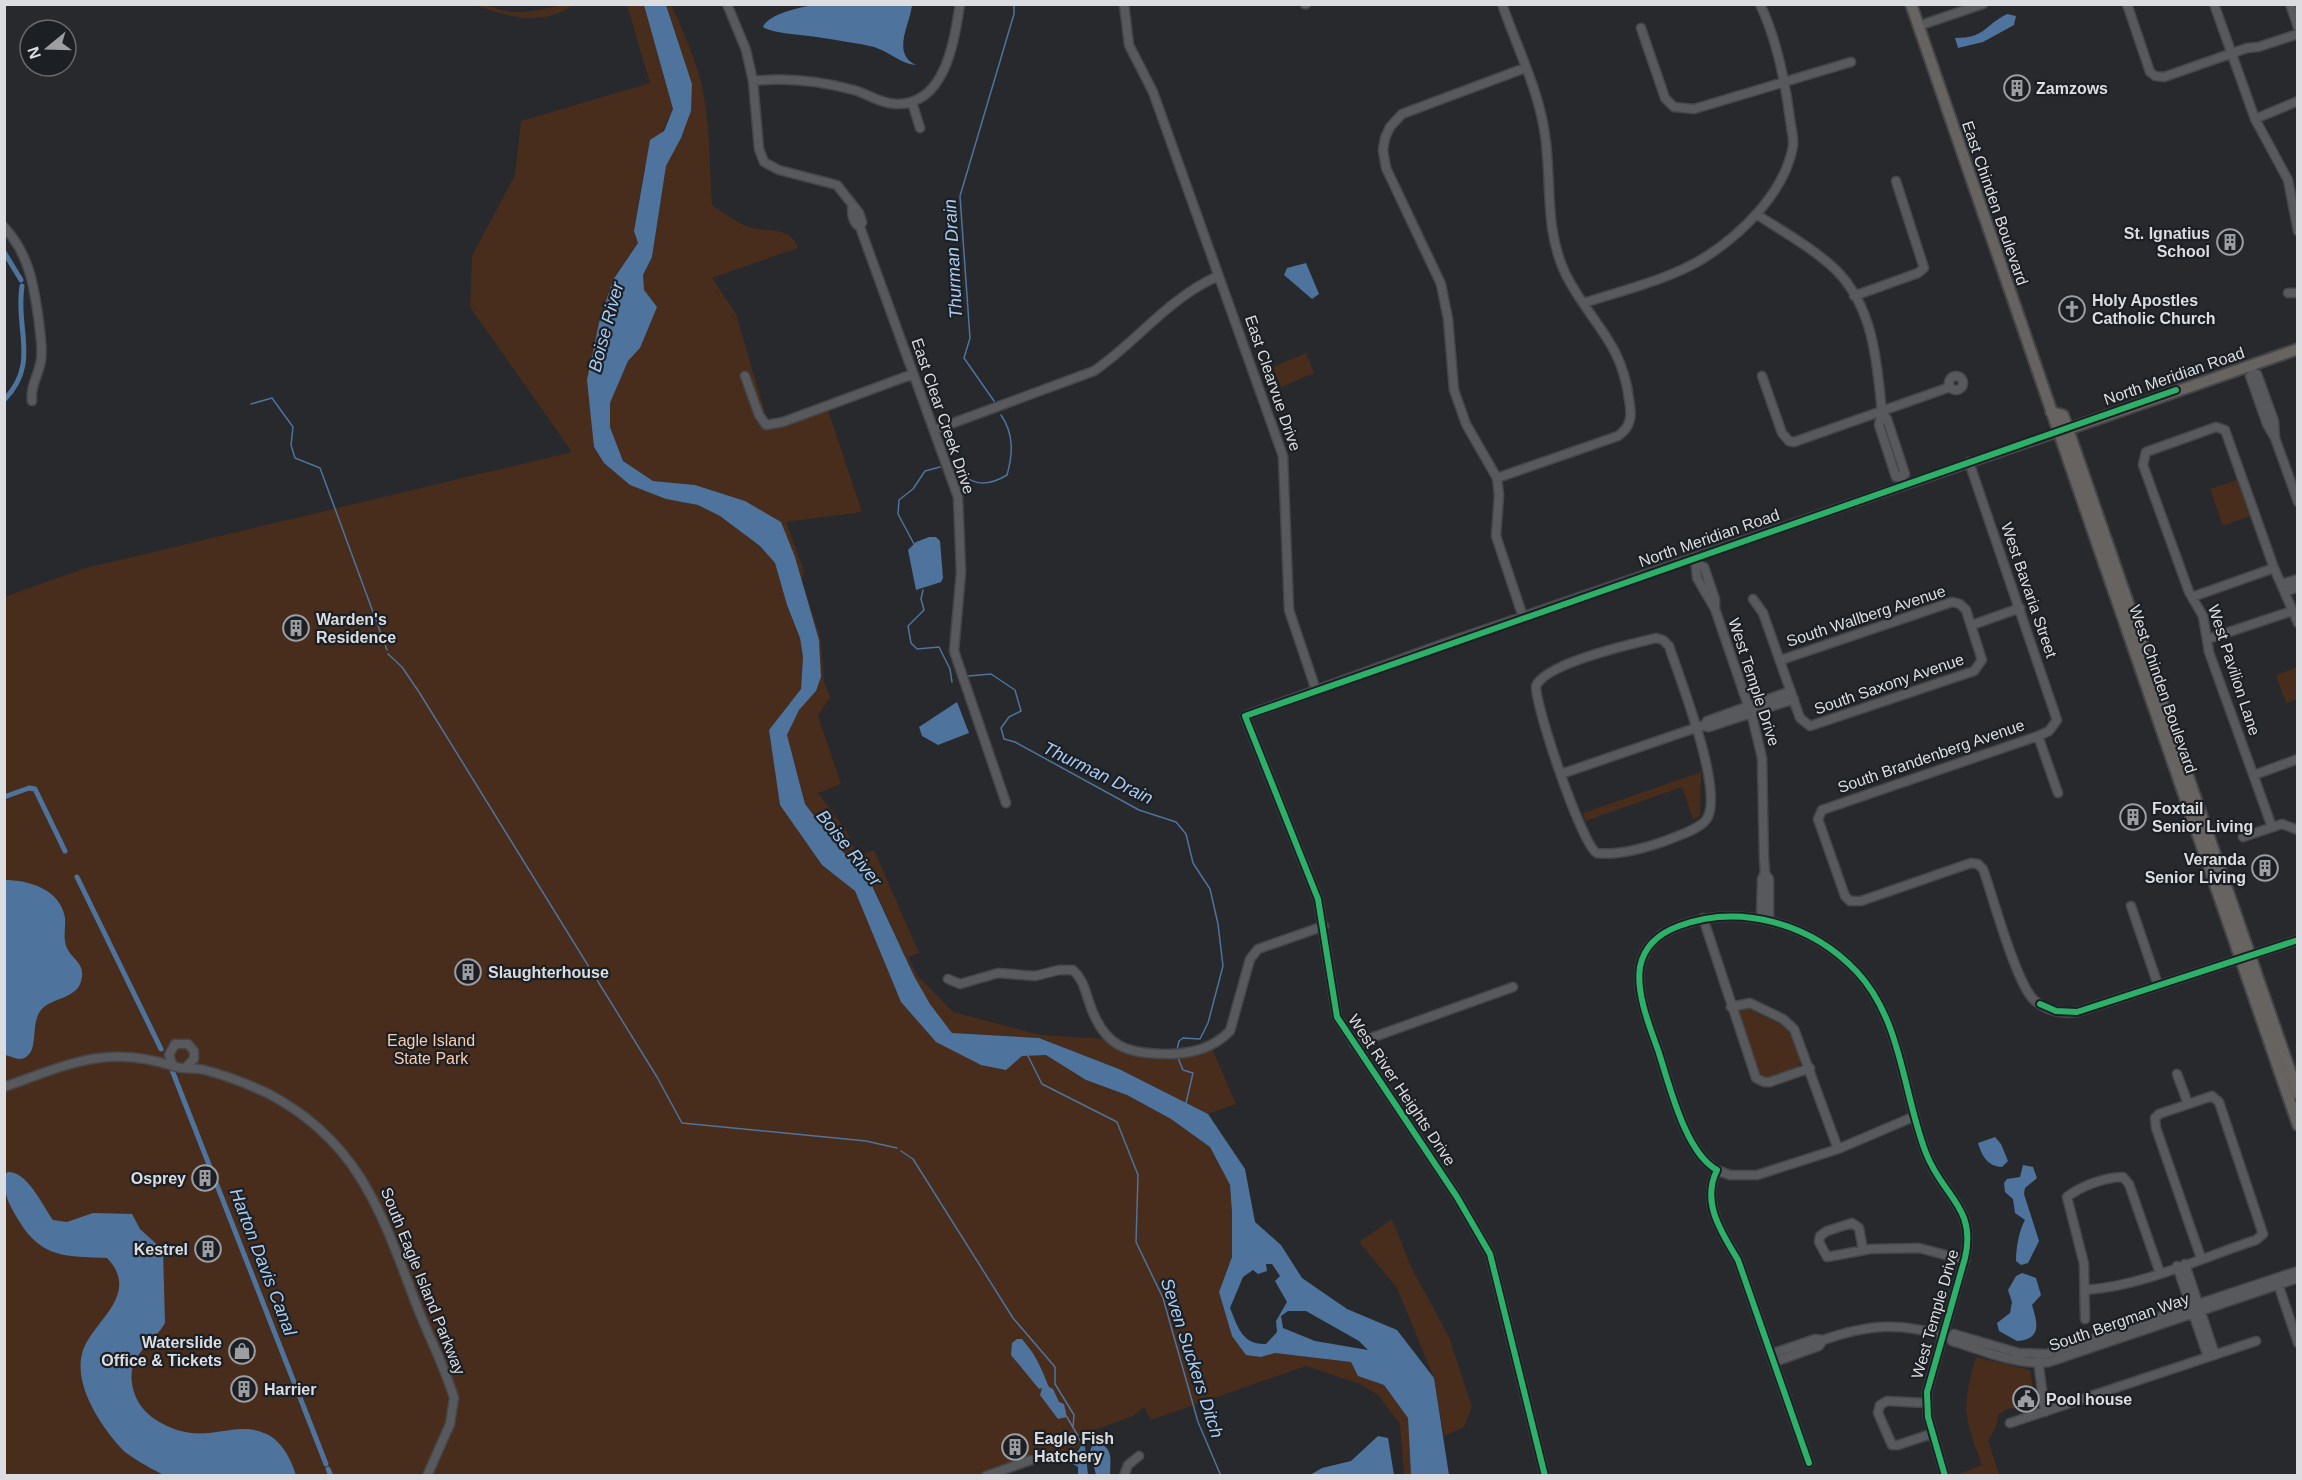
<svg xmlns="http://www.w3.org/2000/svg" width="2302" height="1480" font-family="Helvetica,sans-serif">
	<rect width="100%" height="100%" fill="#27292c"/>
	<path fill="#482d1c" d="M476,5C491,5 501,11 514,12C535,13 553,5 572,5C545,27 506,17 476,5Z
		M627,5H644L673,109L644,169L634,231L638,243L613,280L594,447L666,499L698,505L720,516L760,546L775,563L787,605L800,638L803,657L801,689L769,730L780,805L822,865L855,891L901,1002L936,1042L1022,1055H1046L1086,1080L1127,1095L1171,1119L1210,1147L1230,1185L1232,1212V1257L1219,1292L1232,1336L1261,1357L1275,1353L1351,1362L1358,1376L1384,1385L1408,1418L1411,1475H1404L1400,1424L1378,1395L1358,1383L1306,1366L1151,1420L1144,1407L1133,1416L1078,1436L1081,1446L1030,1463L1028,1460L981,1475H5L4,597L86,568L572,452L470,307L472,256L515,175L521,121L650,83Z
		M666,5H671C680,24 689,45 696,65C711,110 709,159 712,205C715,208 744,226 748,227C766,233 790,225 798,248L712,278L736,314L770,429L828,410L862,512L786,522L804,571L802,580L821,640L824,682L830,697L818,716L841,784L818,793L846,830L858,856L874,850L919,953L908,957L917,975L953,1012L1041,1035L1107,1039L1119,1050L1132,1055L1211,1046L1236,1104L1208,1114L1119,1069L1040,1038L952,1033L930,1004L914,976L869,877L840,849L805,804L787,735L799,710L816,691L821,677L819,640L795,557L745,501L695,485L653,481L623,461L610,427V403L628,361L640,348L643,275L652,257L666,166L681,138L692,84Z
		M1306,353L1314,373L1281,387L1273,367Z
		M2237,480L2250,516L2223,526L2210,489Z
		M2297,667V699L2286,703L2276,675Z
		M1701,772L1700,816L1693,819L1682,787L1585,821L1583,813Z
		M1747,1008L1788,1028L1802,1058L1798,1068L1764,1079L1758,1074L1739,1018V1012Z
		M1392,1219L1411,1267L1449,1337L1472,1407L1464,1427L1444,1436L1434,1378L1397,1288L1359,1242Z
		M1976,1357L2030,1370L2036,1405L2031,1410L2027,1407L2007,1409L1998,1415L1996,1427L1988,1440L1999,1474L1954,1476L1982,1465C1964,1417 1961,1407 1976,1357Z"/>
	<path fill="#4e739c" fill-rule="evenodd" d="M644,5H666L692,84L691,111L681,138L666,166L652,257L643,275L644,290L657,307L640,348L628,361L610,403V427L623,461L653,481L695,485L745,501L781,522L795,557L819,640L821,677L816,691L799,710L787,735L805,804L840,849L868,877L914,976L930,1004L952,1033L1039,1038L1119,1069L1208,1114L1245,1169L1255,1222L1281,1245L1302,1278L1347,1309L1397,1330L1434,1378L1449,1475H1411L1408,1418L1384,1385L1358,1376L1351,1362L1275,1353L1261,1357L1246,1355L1232,1336L1219,1292L1232,1257V1212L1230,1185L1210,1147L1171,1119L1127,1095L1086,1080L1046,1055L1022,1056L1006,1070L981,1065L936,1042L901,1002L855,891L822,865L780,805L769,730L801,689L803,657L800,638L787,605L775,563L760,546L720,516L698,505L666,499L630,485L604,463L594,447L587,380L599,323L613,280L638,243L634,231L650,140L664,131L673,109ZM1266,1264H1272L1280,1276L1275,1281L1287,1302L1276,1321L1277,1332L1266,1344C1242,1345 1238,1327 1230,1308L1243,1277L1253,1270L1258,1274L1267,1271ZM1288,1311H1306L1359,1341L1368,1350L1315,1341L1283,1328L1281,1316Z
		M816,5H912C910,25 891,53 916,65C901,64 890,52 874,47C858,43 840,41 823,38C809,35 772,34 763,27C768,14 803,6 816,5Z
		M2007,14L2016,16L2014,25L1983,42L1958,48L1955,38C1986,38 1983,26 2007,14Z
		M1306,263L1319,294L1312,299L1284,275L1287,268Z
		M929,537H936L940,541L943,578L941,582L916,590L908,550L916,542Z
		M957,702L969,733L938,745L922,736L919,727Z
		M4,880C29,880 60,889 65,918C66,929 62,939 68,950C73,959 84,964 82,977C79,1000 53,996 41,1010C30,1024 39,1049 26,1057C19,1062 12,1056 5,1055Z
		M1995,1137L2001,1144L2008,1161L2002,1167C1987,1166 1982,1156 1978,1143Z
		M2023,1165L2033,1167L2037,1178L2025,1188L2024,1194L2039,1241L2028,1263L2021,1265L2016,1261C2016,1247 2019,1231 2025,1220L2015,1213L2013,1199L2005,1192L2004,1183L2007,1179L2020,1177Z
		M8,1172C27,1171 43,1206 53,1220L67,1222L93,1213L132,1214L140,1229L163,1250L165,1323C157,1338 141,1347 134,1363C129,1375 132,1392 139,1403C146,1414 155,1420 167,1426C207,1445 232,1420 264,1433C281,1439 291,1459 296,1475C263,1476 229,1476 195,1476C186,1476 172,1478 164,1475C155,1471 126,1455 121,1448C101,1426 74,1386 82,1354C89,1323 143,1296 107,1258C67,1256 42,1259 19,1221C8,1202 4,1197 5,1174Z
		M2022,1273L2036,1278L2041,1295L2032,1305C2037,1322 2043,1339 2017,1341L1999,1331L1997,1323L2010,1313L2012,1302L2008,1290L2016,1276Z
		M1017,1339H1022C1038,1358 1040,1366 1049,1387L1053,1389L1059,1402L1064,1404L1067,1417L1058,1419L1040,1395L1042,1388L1039,1389L1011,1355L1012,1343Z
		M1078,1436L1085,1446L1088,1475H1078V1467L1071,1463L1067,1452L1078,1451L1081,1446Z
		M1378,1436L1388,1438L1394,1475H1310L1322,1468L1351,1461Z
		M1099,1443C1114,1449 1110,1462 1110,1475H1096L1090,1451L1092,1446Z"/>
	<g fill="none" stroke-linecap="round" stroke-linejoin="round">
		<path stroke="#4e739c" stroke-width="1.5" d="M994,401L964,358L970,338L960,196L1014,14V4
			M251,404L272,398L293,427L291,445L295,458L320,468L387,650
			M952,465C969,484 984,489 1007,475C1013,454 1014,434 1001,415
			M914,544L898,514L899,500L913,489L925,471L940,467
			M923,590L921,599L924,610L908,626L911,643L917,649L939,647L950,669L952,682
			M388,654L402,667L419,692L657,1077L682,1123L866,1141L897,1148
			M968,676L991,674L1015,690L1021,711L1009,717L1001,728L1004,739L1015,742L1139,810L1176,822L1186,834L1193,863L1210,889L1218,924L1223,966L1208,1023L1200,1039L1183,1038L1179,1041L1177,1050
			M1027,1054L1042,1084L1117,1122L1138,1175L1136,1242L1163,1298L1198,1422L1221,1476
			M1178,1058L1183,1070L1193,1073L1186,1103
			M901,1151L913,1159L1013,1318L1055,1367V1384L1074,1415L1073,1428
			M1067,1417L1078,1436"/>
		<path stroke="#4e739c" stroke-width="5" d="M4,252L21,280
			M4,400C40,364 15,329 22,286
			M4,797L29,788L35,789L65,851
			M77,877L161,1049
			M172,1070L326,1464
			M328,1469L331,1476"/>
		<g stroke="#454649" stroke-width="11">
			<path id="minor" d="M727,4L746,50L753,81L759,149L764,162L779,170L837,185L859,213L862,222L860,227C852,222 852,214 852,205
				M1124,4L1129,45L1153,92L1283,456L1289,610L1316,690
				M1305,4H1306
				M2127,4L2150,72L2155,76L2164,77L2247,48L2258,47L2298,34
				M2214,4L2255,119L2288,180L2298,231
				M2290,4L2298,27
				M1918,26L1983,4
				M1641,28L1665,98L1674,107L1694,109L1851,62
				M753,81C788,77 820,81 854,90C868,94 881,104 897,104C946,104 954,41 960,4
				M912,102L920,128
				M2255,119L2298,101
				M1756,214C1782,231 1813,248 1836,270C1874,308 1877,363 1882,413
				M4,227C30,255 34,287 39,322C40,335 43,348 41,360C39,375 30,385 32,401
				M860,227L958,497L961,572L954,651L1006,803
				M2288,293H2298
				M1854,296L1918,273L1924,268L1896,181
				M1584,303C1623,290 1668,280 1704,258C1742,234 1785,192 1793,146C1794,138 1791,128 1790,119C1785,80 1777,40 1760,4
				M2251,366L2253,373L2257,374L2274,421L2275,438L2267,424L2250,376L2253,373
				M1949 383a7 7 0 1 1 14 0a7 7 0 1 1-14 0Z
				M745,376L759,415L766,425L783,422L913,374
				M1762,376L1782,433L1789,441L1794,442L1950,387
				M934,430L1094,371C1139,340 1167,299 1218,276
				M2275,438L2298,502
				M1969,462L2057,720L2049,731L2038,736L1822,810L1818,819L1845,896L1850,901H1861L1971,863L1978,864L1983,869C1993,897 2016,983 2034,1000C2046,1011 2062,1014 2077,1012L2298,940
				M1901,476L1905,474L1887,419L1882,413L1879,425L1896,477L1901,476L1904,484
				M1497,478L1618,436C1632,426 1632,415 1629,399C1622,342 1590,322 1566,275C1544,230 1552,182 1545,135C1539,91 1517,47 1502,4
				M1695,557L1697,578L1715,609V599L1704,567L1698,565
				M2282,584L2298,579
				M2285,592L2298,587
				M2192,597L2274,568
				M1753,599L1763,613L1800,718L1810,726L1974,671L1982,660L1966,610L1960,604L1952,602L1781,660
				M1715,609L1753,720L1762,758L1764,859L1765,873L1769,879V919
				M1523,617L1496,536L1499,495L1497,478L1466,424L1454,390L1448,319L1441,284L1386,168L1383,150L1385,138L1390,127L1402,114L1525,68
				M1972,625L2020,608
				M1656,638L1663,640L1669,646C1679,677 1726,794 1706,820C1698,830 1677,836 1665,841C1645,848 1619,856 1597,853C1583,848 1535,706 1536,686C1546,663 1631,644 1656,638Z
				M2208,639L2292,611
				M1791,691L1707,721L1704,726L1709,727L1794,699
				M2038,736L2058,793
				M1561,774L1701,726
				M2254,775L2298,759
				M2272,827L2209,652L2203,616L2189,592L2143,465L2146,452L2216,427L2225,430L2274,568L2298,623
				M2243,837L2282,824L2298,830
				M2131,906L2158,985
				M1703,918L1756,1078L1764,1082H1770L1810,1068
				M1761,918L1762,879L1765,873
				M948,979L960,984L998,973L1035,976L1059,970H1073C1083,979 1085,990 1089,1002C1104,1048 1127,1054 1171,1054C1194,1053 1213,1048 1230,1031L1250,959L1258,949L1324,926
				M1731,1007L1750,1003L1783,1019L1794,1029L1838,1149
				M1354,1044L1513,987
				M185,1068L194,1059V1051L188,1044H175L169,1055L173,1066C183,1070 194,1067 205,1070C227,1076 248,1084 269,1094C362,1143 383,1218 418,1309C430,1339 445,1368 454,1398L450,1424L427,1476
				M2177,1074L2188,1104
				M4,1087C67,1065 106,1044 173,1066
				M1717,1170L1730,1175H1757L1838,1149L1913,1117
				M1863,1250L1859,1228L1852,1223L1827,1231L1820,1236L1819,1242L1827,1257L1870,1249L1919,1248L1965,1260
				M2185,1264L2215,1355
				M2177,1266L2208,1357
				M2298,1271L2047,1354L2019,1353L1954,1334L1951,1338L1952,1341C1982,1350 2017,1366 2049,1362L2298,1278
				M2277,1281L2298,1343
				M2085,1290C2143,1286 2201,1258 2256,1240L2263,1234L2219,1102L2212,1096L2159,1114L2155,1118L2156,1128L2201,1258
				M2085,1319L2084,1264L2067,1197C2081,1186 2105,1177 2123,1177L2129,1184L2160,1273
				M1823,1340C1869,1324 1899,1322 1945,1336
				M1771,1354L1815,1339L1823,1340L1819,1346L1774,1362
				M2038,1360L2045,1412
				M1926,1403L1887,1401L1880,1405L1878,1413L1892,1445H1898L1931,1434
				M2010,1423L2256,1341
				M1809,1463L1738,1260C1721,1232 1701,1202 1717,1170C1685,1153 1669,1083 1658,1050C1649,1025 1636,993 1640,967C1644,946 1660,933 1679,926C1741,903 1812,924 1857,972C1902,1020 1903,1094 1926,1153C1942,1196 1977,1207 1965,1258L1927,1392L1928,1417L1945,1476
				M986,1476L1031,1460
				M1124,1476L1128,1465L1139,1456
				M1545,1476L1490,1254L1457,1197L1337,1017L1318,899L1245,716L1440,645L2057,433"/>
		</g>
		<g stroke="#454649" stroke-width="14">
			<path id="major" d="M1911,4L2298,1125
				M2051,412L2063,415L2298,1094
				M2063,431L2298,349"/>
		</g>
		<use href="#minor" stroke="#57595c" stroke-width="8"/>
		<use href="#major" stroke="#676361" stroke-width="10"/>
		<g stroke="#1c2024" stroke-width="10">
			<path id="cycleway" d="M2040,1004L2056,1011L2077,1012L2298,940
				M1809,1463L1738,1260C1721,1232 1701,1202 1717,1170C1685,1153 1669,1083 1658,1050C1649,1025 1636,993 1640,967C1644,946 1660,933 1679,926C1741,903 1812,924 1857,972C1902,1020 1903,1094 1926,1153C1942,1196 1977,1207 1965,1258L1927,1392L1928,1417L1945,1476
				M1545,1476L1490,1254L1457,1197L1337,1017L1318,899L1245,716L2176,390"/>
		</g>
		<use href="#cycleway" stroke="#2db169" stroke-width="6"/>
	</g>
	<defs>
		<g id="building-ring" transform="scale(1.35)"><circle r="9.5" fill="#1c2024" stroke="#9c9ea2" stroke-width="1.5"/><path d="M-4-6H4V6H1V3H-1V6H-4ZM-2.5-4.3h1.7v1.8h-1.7ZM.8-4.3h1.7v1.8H.8ZM-2.5-1h1.7V.8h-1.7ZM.8-1h1.7V.8H.8Z" fill="#9c9ea2"/></g>
		<g id="church-ring" transform="scale(1.35)"><circle r="9.5" fill="#1c2024" stroke="#9c9ea2" stroke-width="1.5"/><path d="M-1.2-6h2.4v3.5h3.3v2.4h-3.3V6h-2.4V-.1h-3.3v-2.4h3.3Z" fill="#9c9ea2"/></g>
		<g id="shop-ring" transform="scale(1.35)"><circle r="9.5" fill="#1c2024" stroke="#9c9ea2" stroke-width="1.5"/><path d="M-5-2.5h2.3a2.7 3.5 0 0 1 5.4 0H5L5.5 6h-11ZM-1.5-2.5h3a1.5 2.3 0 0 0-3 0Z" fill="#9c9ea2"/></g>
		<g id="civic-ring" transform="scale(1.35)"><circle r="9.5" fill="#1c2024" stroke="#9c9ea2" stroke-width="1.5"/><path d="M-.6-6.5H3V-4.5H.6V-3L4-1V1h2V6H-6V1h2V-1L-.6-3ZM-1.2 2.5V6h2.4V2.5Z" fill="#9c9ea2"/></g>
	</defs>
	<g fill-rule="evenodd">
		<use href="#building-ring" x="2017" y="88"/>
		<use href="#building-ring" x="2230" y="242"/>
		<use href="#church-ring" x="2072" y="309"/>
		<use href="#building-ring" x="296" y="628"/>
		<use href="#building-ring" x="2133" y="817"/>
		<use href="#building-ring" x="2265" y="868"/>
		<use href="#building-ring" x="468" y="972"/>
		<use href="#building-ring" x="205" y="1178"/>
		<use href="#building-ring" x="208" y="1249"/>
		<use href="#shop-ring" x="242" y="1351"/>
		<use href="#building-ring" x="244" y="1389"/>
		<use href="#civic-ring" x="2026" y="1399"/>
		<use href="#building-ring" x="1015" y="1447"/>
	</g>
	<g text-anchor="middle" dominant-baseline="central" stroke-width="4.5" stroke-linejoin="round" paint-order="stroke">
		<g font-size="16" font-weight="bold" fill="#dbdde1" stroke="#1c2024" text-anchor="start">
			<text x="2036" y="88">Zamzows</text>
			<text x="2210" y="233" text-anchor="end">St. Ignatius<tspan x="2210" dy="18">School</tspan></text>
			<text x="2092" y="300">Holy Apostles<tspan x="2092" dy="18">Catholic Church</tspan></text>
			<text x="316" y="619">Warden's<tspan x="316" dy="18">Residence</tspan></text>
			<text x="2152" y="808">Foxtail<tspan x="2152" dy="18">Senior Living</tspan></text>
			<text x="2246" y="859" text-anchor="end">Veranda<tspan x="2246" dy="18">Senior Living</tspan></text>
			<text x="488" y="972">Slaughterhouse</text>
			<text x="186" y="1178" text-anchor="end">Osprey</text>
			<text x="188" y="1249" text-anchor="end">Kestrel</text>
			<text x="222" y="1342" text-anchor="end">Waterslide<tspan x="222" dy="18">Office &amp; Tickets</tspan></text>
			<text x="264" y="1389">Harrier</text>
			<text x="2046" y="1399">Pool house</text>
			<text x="1034" y="1438">Eagle Fish<tspan x="1034" dy="18">Hatchery</tspan></text>
		</g>
		<g font-size="16" fill="#dbdde1" stroke="#1c2024">
			<text transform="translate(1995 203) rotate(71)">East Chinden Boulevard</text>
			<text transform="translate(2174 376) rotate(-19)">North Meridian Road</text>
			<text transform="translate(1273 383) rotate(71)">East Clearvue Drive</text>
			<text transform="translate(943 416) rotate(71)">East Clear Creek Drive</text>
			<text transform="translate(1709 538) rotate(-19)">North Meridian Road</text>
			<text transform="translate(2029 590) rotate(71)">West Bavaria Street</text>
			<text transform="translate(1866 616) rotate(-18)">South Wallberg Avenue</text>
			<text transform="translate(2234 670) rotate(72)">West Pavilion Lane</text>
			<text transform="translate(1754 682) rotate(72)">West Temple Drive</text>
			<text transform="translate(1889 684) rotate(-19)">South Saxony Avenue</text>
			<text transform="translate(2163 689) rotate(71)">West Chinden Boulevard</text>
			<text transform="translate(1931 756) rotate(-19)">South Brandenberg Avenue</text>
			<text transform="translate(1402 1090) rotate(56)">West River Heights Drive</text>
			<text transform="translate(423 1281) rotate(68)">South Eagle Island Parkway</text>
			<text transform="translate(1935 1314) rotate(-74)">West Temple Drive</text>
			<text transform="translate(2119 1322) rotate(-19)">South Bergman Way</text>
		</g>
		<g font-size="16" fill="#fbcaad" stroke="#1c2024">
			<text x="431" y="1040">Eagle Island<tspan x="431" dy="18">State Park</tspan></text>
		</g>
		<g font-size="18" font-style="italic" fill="#a9ccf4" stroke="#1c2024">
			<text transform="translate(953 259) rotate(-93)">Thurman Drain</text>
			<text transform="translate(606 327) rotate(-75)">Boise River</text>
			<text transform="translate(1098 773) rotate(26)">Thurman Drain</text>
			<text transform="translate(849 848) rotate(51)">Boise River</text>
			<text transform="translate(263 1262) rotate(69)">Harton Davis Canal</text>
			<text transform="translate(1192 1358) rotate(72)">Seven Suckers Ditch</text>
		</g>
	</g>
	<rect width="2302" height="1480" fill="none" stroke="#dbdde1" stroke-width="12"/>
	<g transform="translate(48 48) rotate(251)"><circle r="28" fill="#1c2024" stroke="#686c70" stroke-width="1.5"/>
	<path d="M0-4.5L10 22L0 15L-10 22Z" fill="#9c9ea2"/>
	<text y="-9" font-size="16" font-weight="bold" text-anchor="middle" fill="#dbdde1">N</text>
	</g>
</svg>
